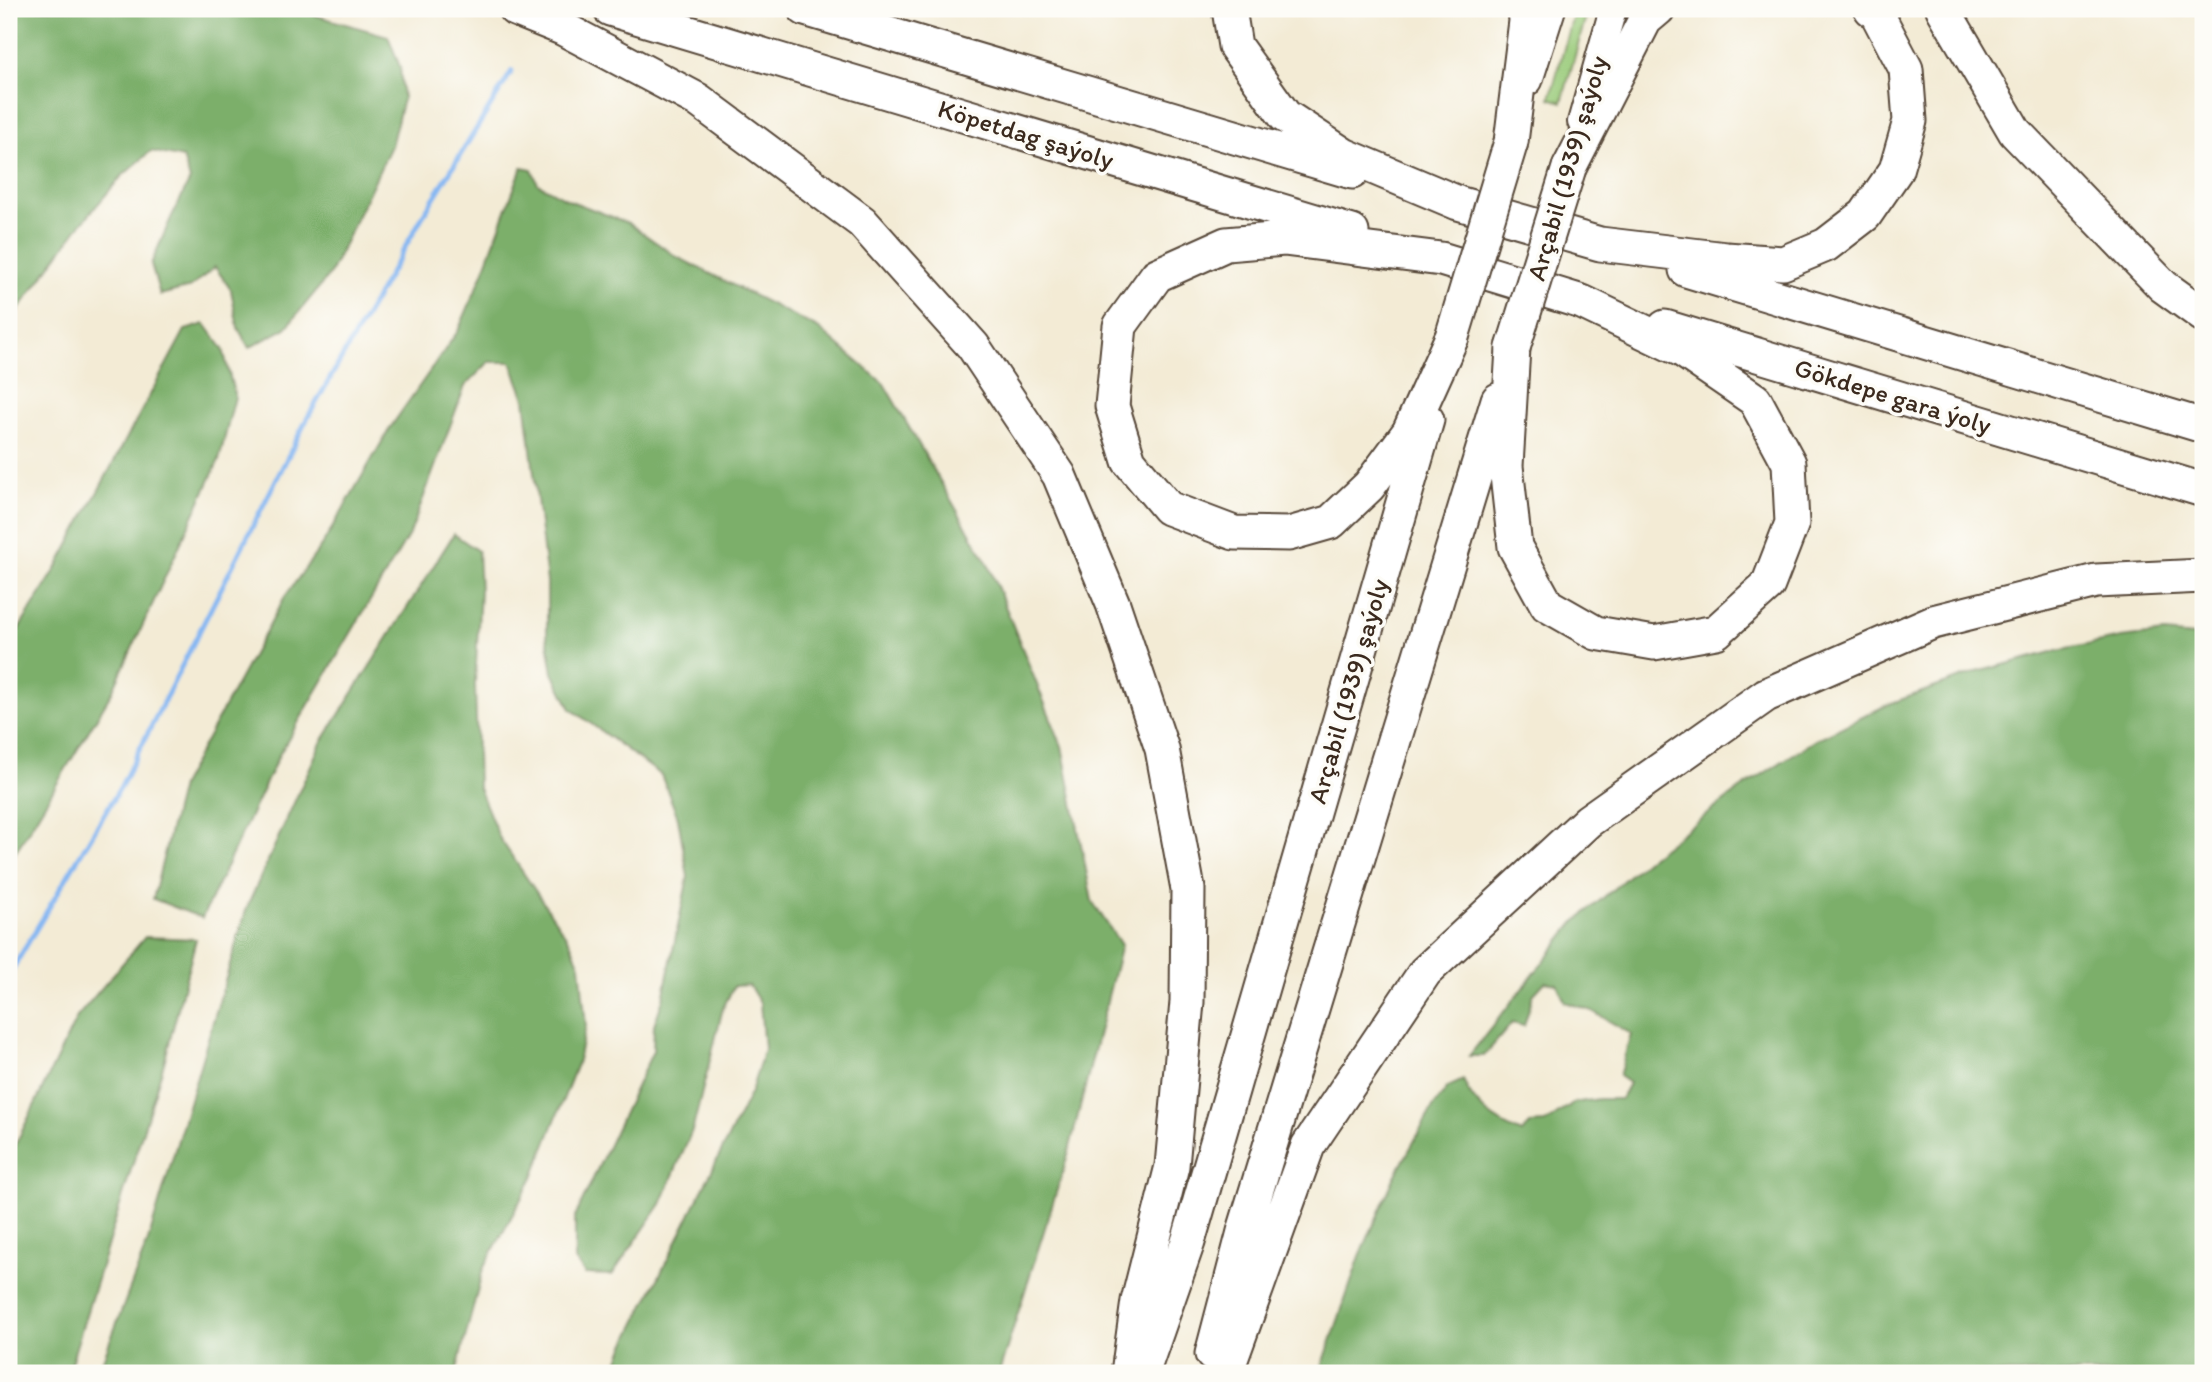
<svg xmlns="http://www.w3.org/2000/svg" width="2212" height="1382" font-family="Itim,sans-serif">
	<rect width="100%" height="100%" fill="#fdfcf7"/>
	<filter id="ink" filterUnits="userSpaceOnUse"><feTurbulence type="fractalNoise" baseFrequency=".0143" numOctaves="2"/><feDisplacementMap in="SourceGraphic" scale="14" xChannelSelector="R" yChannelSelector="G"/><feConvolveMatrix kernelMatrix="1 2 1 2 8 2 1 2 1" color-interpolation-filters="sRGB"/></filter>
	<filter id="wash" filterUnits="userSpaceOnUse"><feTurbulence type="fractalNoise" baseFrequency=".00686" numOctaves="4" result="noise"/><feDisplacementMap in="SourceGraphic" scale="28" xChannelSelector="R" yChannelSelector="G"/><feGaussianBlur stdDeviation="1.57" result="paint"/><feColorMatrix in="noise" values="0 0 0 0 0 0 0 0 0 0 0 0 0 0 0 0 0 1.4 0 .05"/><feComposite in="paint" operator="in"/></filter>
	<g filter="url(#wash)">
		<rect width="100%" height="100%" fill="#f3ebd5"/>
		<path fill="#9acb7a" stroke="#6a7a4c" stroke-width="2" d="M1575,9H1588L1562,102L1550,98Z"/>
		<path fill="#7baf6a" stroke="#5b6c44" stroke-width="2" d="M9,9H293L388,36L400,67L403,99L391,146L330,274L286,328L249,348L238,328L231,290L215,267L191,287L160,295L151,264L171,218L190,180L183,158L151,151L121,177L80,225L9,323Z
			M522,167L532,169L538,184L568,200L628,223L677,257L818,328L884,384L988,564L1062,746L1092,901L1121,945L1068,1155L999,1373H614L624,1347L751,1092L764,1049L760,1003L749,985L734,986L723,1008L693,1128L661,1204L612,1275L585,1274L575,1260V1217L653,1051L654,1025L663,999L688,877L678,818L661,775L571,709L553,673L547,636V582L525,399L511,362H489L465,386L411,531L279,755L202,918L153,899L181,786L284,598L324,542L390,428L458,331L481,278Z
			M205,324L223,349L235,397L219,460L111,694L9,863V645L56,569L185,330Z
			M454,534L478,551L480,591L475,684L478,786L499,837L570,942L580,965L586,1026L577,1064L533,1177L483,1269L456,1373H98L148,1241L247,907L321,743Z
			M2165,633L2203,637V1373H1320L1360,1256L1394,1178L1433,1107L1448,1087L1463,1080C1474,1107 1495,1122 1522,1133L1530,1124L1545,1123L1573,1103L1599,1099H1621L1629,1083L1619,1076L1631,1034L1592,1011L1565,1002L1557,984L1545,982L1533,995L1524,1026L1512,1023L1484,1056H1469L1574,923L1648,859L1740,789L1815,740L1889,704L1977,672L2052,652L2121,638Z
			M145,937L196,939L164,1063L68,1373H9V1158L77,1017Z"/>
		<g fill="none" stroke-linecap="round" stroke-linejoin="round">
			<path stroke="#86b7f2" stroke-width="5" d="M9,975L121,786L308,417L424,214L512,71"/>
		</g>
	</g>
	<g filter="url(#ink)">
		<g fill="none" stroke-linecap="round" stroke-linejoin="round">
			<g stroke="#574739" stroke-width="30">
				<path id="minor" d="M1529,81L1552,9
					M1581,122L1613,9"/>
			</g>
			<g stroke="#574739" stroke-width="37">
				<path id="major" d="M515,9L562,28L698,100L862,222L973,346L1059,475L1113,604L1162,749L1188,889L1187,1002L1172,1166L1138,1301L1128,1373
					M610,9L1352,232
					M805,9L1352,172
					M1229,9L1235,46L1285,116L1344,155L1458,203L1600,244L1726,259L1783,263L1826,245L1865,215L1896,170L1910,121L1906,69L1876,12L1871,9
					M1943,9L2015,132L2163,286L2203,315
					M1511,142L1526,21L1525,9
					M1569,168L1645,20L1658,9
					M1686,270L2203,426
					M1665,327L2203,490
					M1452,337L1409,432L1369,486L1331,522L1289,534L1234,533L1168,508L1129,461L1112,406L1120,326L1157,275L1226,244L1284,239L1441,259L1582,302L1682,350L1755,400L1789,463L1792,523L1768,585L1716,632L1654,643L1596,633L1547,605L1515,547L1506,466L1513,348
					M1212,1354L1245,1228L1498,400
					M1143,1371L1188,1242L1427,420
					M1226,1373L1308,1146L1425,972L1588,821L1766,695L1933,622L2096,581L2203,576"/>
			</g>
			<use href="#minor" stroke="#fff" stroke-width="26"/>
			<use href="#major" stroke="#fff" stroke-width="33"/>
			<g stroke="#574739" stroke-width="37" stroke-linecap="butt">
				<path id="major-bridge" d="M1452,337L1511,142
					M1513,348L1569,168"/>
			</g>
			<use href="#major-bridge" stroke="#fff" stroke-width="33"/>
		</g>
	</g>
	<g text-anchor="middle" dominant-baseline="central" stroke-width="7" stroke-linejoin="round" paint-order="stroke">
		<g font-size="26" fill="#3b2a1e" stroke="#fdfcf7">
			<text transform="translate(1026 134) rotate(17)">Köpetdag şaýoly</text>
			<text transform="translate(1567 168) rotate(-74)">Arçabil (1939) şaýoly</text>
			<text transform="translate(1893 396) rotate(17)">Gökdepe gara ýoly</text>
			<text transform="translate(1348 691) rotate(-74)">Arçabil (1939) şaýoly</text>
		</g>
	</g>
	<rect width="2212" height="1382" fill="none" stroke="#fdfcf7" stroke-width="35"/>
</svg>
